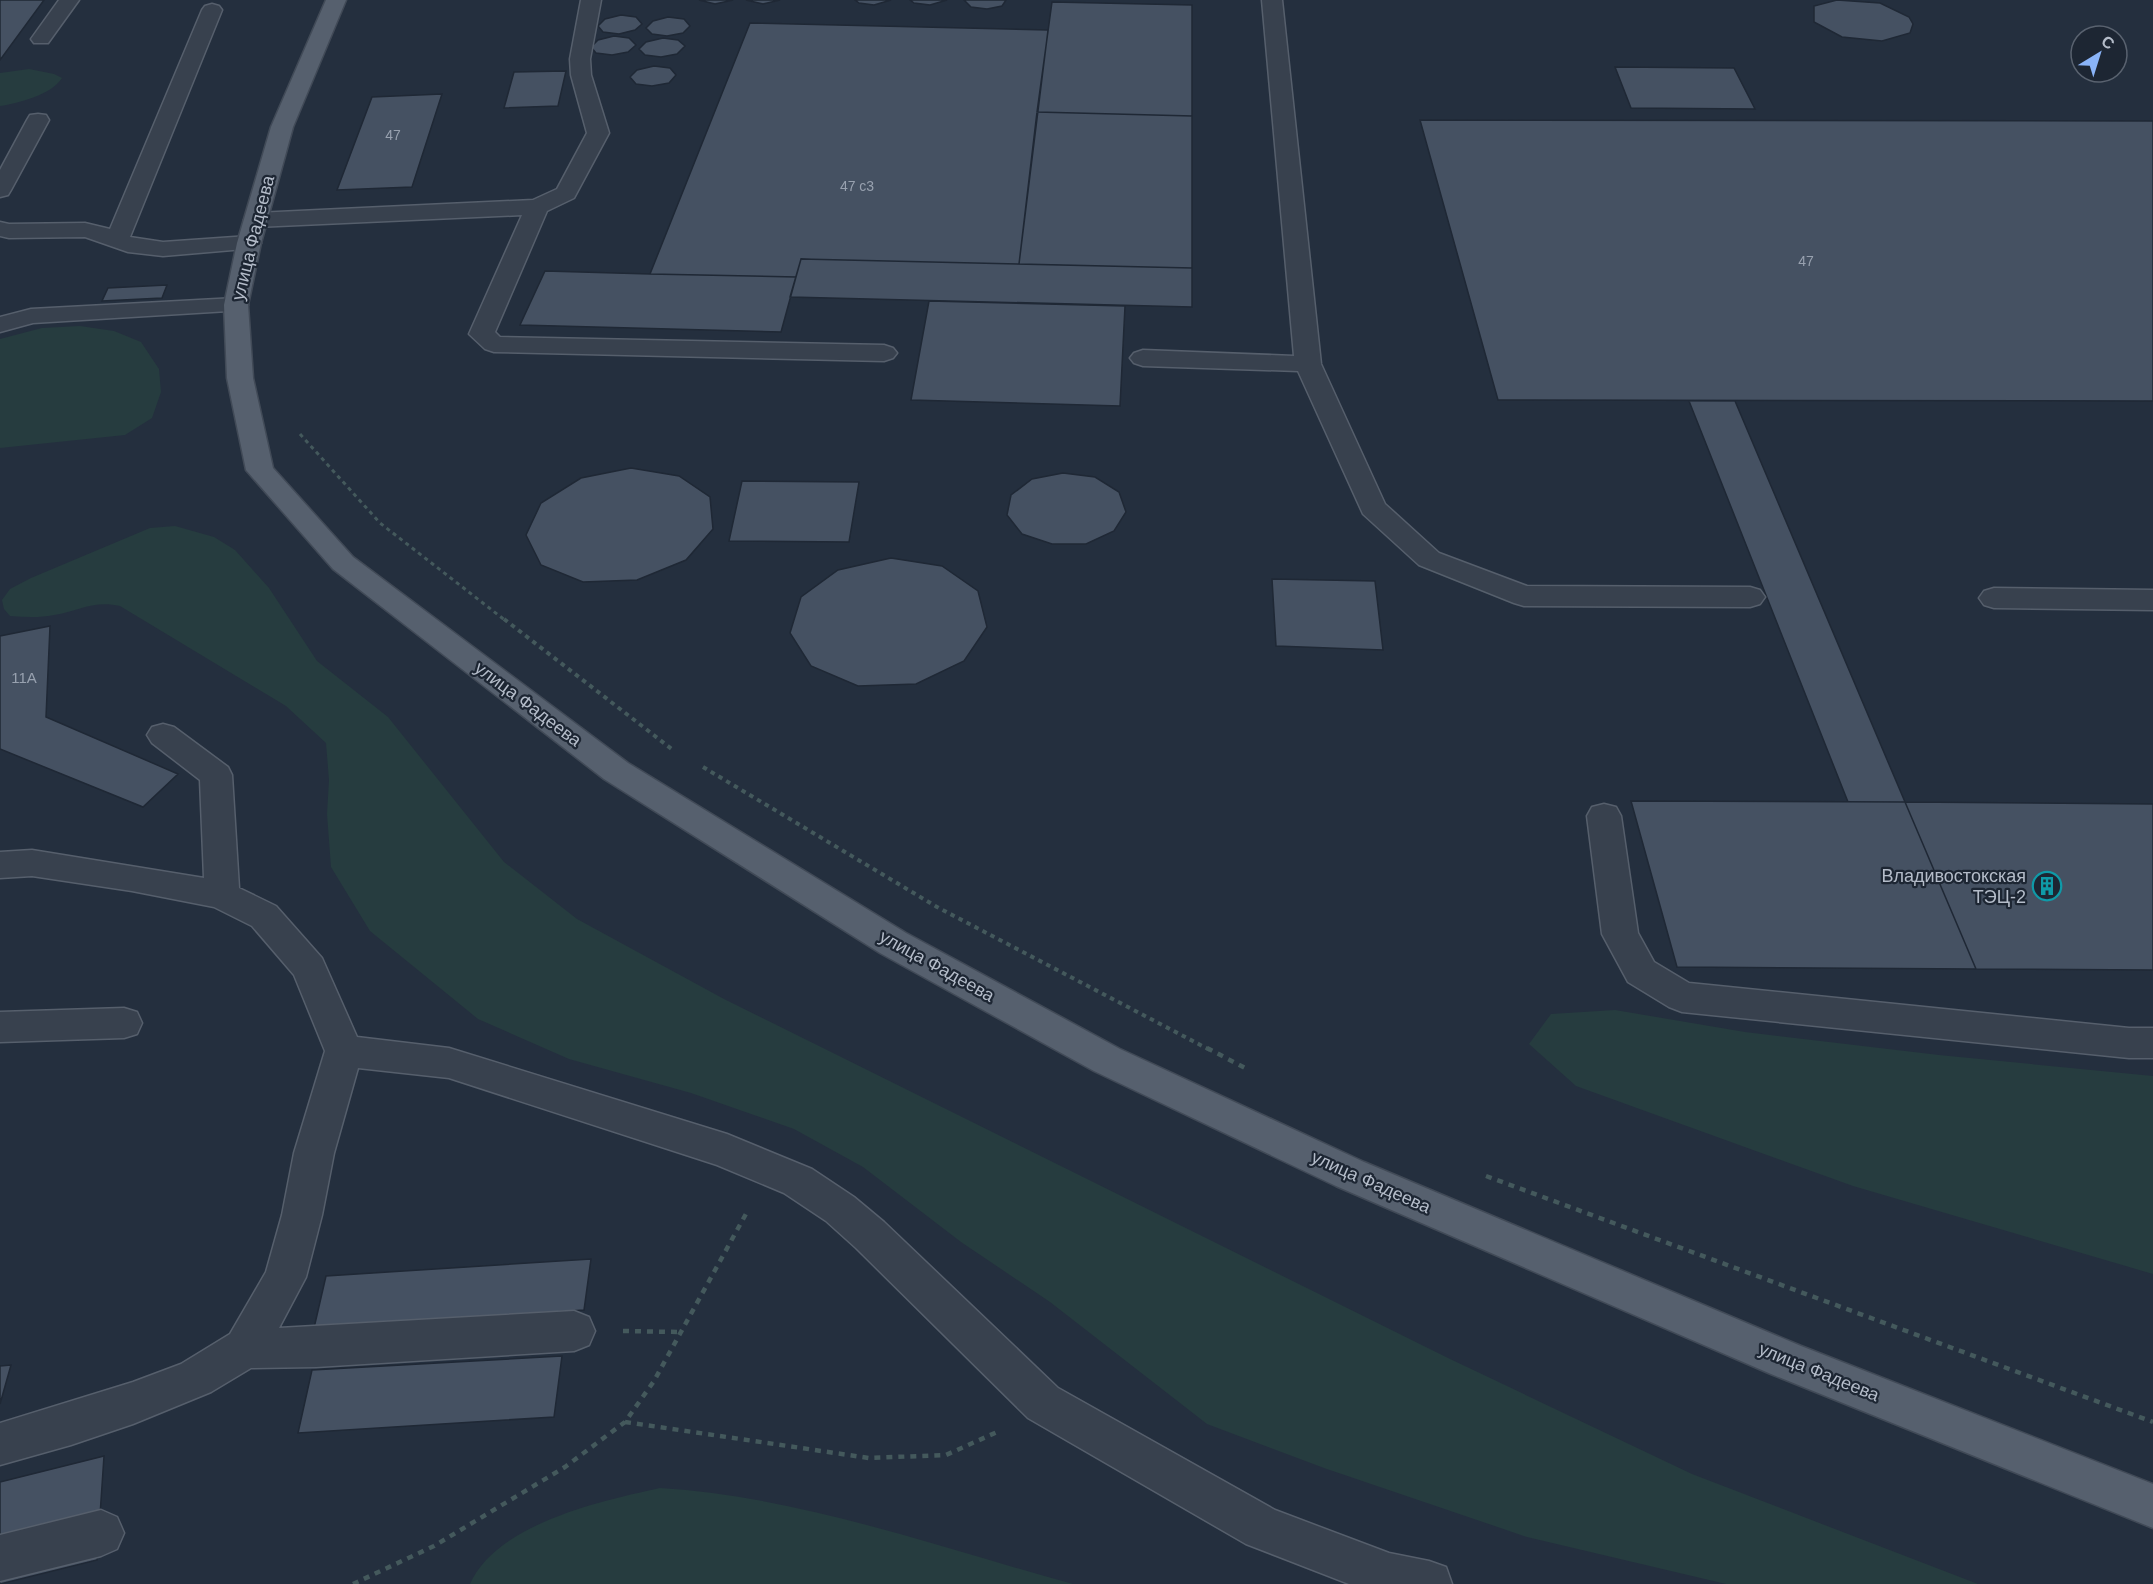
<svg xmlns="http://www.w3.org/2000/svg" width="2153" height="1584" font-family="Arial,sans-serif">
	<rect width="100%" height="100%" fill="#242f3e"/>
	<path fill="#263c3f" d="M29,69L54,74L62,78C51,95 19,103 0,106V73Z
		M80,326L114,331L141,342L159,369L161,392L152,418L125,435L0,448V339L42,328Z
		M175,526L214,537L235,550L269,588L317,661L388,717L504,862L577,919L724,999L1448,1358L1692,1474L1978,1584H1726L1527,1537L1324,1468L1207,1424L1050,1302L961,1242L863,1167L794,1129L691,1093L569,1059L478,1019L370,931L331,867L327,814L329,780L326,743L286,706L120,606C93,600 79,611 54,615C39,618 25,617 10,616L4,609L2,600L10,589L31,578L150,528Z
		M1615,1010L1745,1032L1939,1055L2153,1076V1274L1853,1186L1576,1086L1529,1044L1551,1014Z
		M660,1488C802,1497 937,1547 1073,1584H470C496,1524 601,1501 660,1488Z"/>
	<path fill="#455162" stroke="#1f2835" stroke-width="1.5" d="M0,0H44L0,60Z
		M699,0H733L715,4Z
		M746,0H780L763,4Z
		M855,0H891L874,5L859,3Z
		M910,0H947L930,5L914,3Z
		M964,0H1006L1002,6L987,9L971,7Z
		M1837,0L1880,3L1909,17L1913,24L1910,33L1882,41L1842,37L1814,22V6Z
		M1052,2L1192,5V116L1037,112Z
		M621,15L636,17L642,24L635,30L619,34L603,32L598,26L605,19Z
		M668,17L684,19L690,26L683,33L667,36L652,34L646,28L653,21Z
		M750,23L1048,30L1019,264L801,259L796,277L650,274Z
		M614,36L629,38L636,45L628,52L612,55L596,53L591,47L598,40Z
		M663,38L678,40L685,46L677,54L661,57L645,55L639,49L646,42Z
		M654,66L670,68L676,75L669,83L652,86L636,84L630,77L637,70Z
		M1615,67L1734,68L1755,109L1631,108Z
		M566,71L558,106L504,108L514,72Z
		M442,94L412,187L337,190L372,97Z
		M1037,112L1192,116V268L1019,264Z
		M1420,120L2153,121V401L1498,400Z
		M801,259L1192,268V307L790,297Z
		M545,271L650,274L796,277L781,332L520,325Z
		M167,285L162,298L102,301L108,288Z
		M929,301L1125,306L1120,406L911,400Z
		M1689,401H1735L1905,802H1848Z
		M631,468L679,476L710,497L713,529L686,560L637,580L583,582L541,565L526,535L541,503L581,478Z
		M1063,473L1095,477L1119,492L1126,512L1114,531L1086,544H1052L1022,534L1007,515L1011,495L1032,479Z
		M742,481L859,482L849,542L729,541Z
		M891,558L942,566L978,591L987,627L964,661L916,684L858,686L811,666L790,633L801,597L838,570Z
		M1272,579L1375,581L1383,650L1276,646Z
		M50,626L46,717L178,774L143,807L0,749V636Z
		M1631,801L1905,802L1976,969L1677,967Z
		M1905,802L2153,804V970L1976,969Z
		M591,1259L584,1310L314,1328L326,1276Z
		M562,1356L554,1417L298,1433L312,1370Z
		M11,1365L0,1404V1366Z
		M104,1456L97,1560L0,1584V1482Z"/>
	<g fill="none" stroke-linecap="round" stroke-linejoin="round">
		<g stroke="#565f6c" stroke-width="3">
			<path id="lane" d="M59,0H79L48,43H34L31,39Z
				M581,0H601L590,59L591,75L609,133L574,198L547,211L495,332L500,337L884,345L893,348L897,353L893,358L884,361L494,352L485,349L469,334L522,215L256,227L248,225L244,220L248,215L256,213L533,200L557,189L587,133L571,75L570,59Z
				M1262,0H1282L1321,364L1385,504L1439,553L1527,586L1750,587L1760,590L1765,597L1760,604L1750,607L1524,606L1514,603L1419,565L1363,514L1298,371L1143,366L1134,363L1130,358L1134,353L1143,350L1294,356Z
				M212,4L219,6L222,10L130,237L163,242L249,236L257,238L261,243L257,248L163,256L128,252L85,237L9,238L0,236V222L9,224L85,223L110,229L202,10L205,6Z
				M38,114L46,115L49,120L11,190L8,195L0,197V170L27,120L30,115Z
				M236,298L245,300L248,305L245,310L33,323L0,332V317L31,309Z
				M1994,588L2153,590V610L1994,608L1984,605L1979,598L1984,591Z
				M163,724L174,727L228,767L232,775L239,888L276,906L322,958L357,1037L449,1048L727,1134L812,1169L854,1197L884,1222L1058,1388L1275,1510L1389,1553L1429,1561L1446,1567L1452,1584H1349L1246,1544L1028,1418L856,1248L826,1221L784,1193L717,1165L449,1078L358,1068L334,1153L322,1215L306,1277L279,1328L574,1311L589,1317L595,1331L589,1345L574,1351L316,1367L251,1368L211,1392L133,1424L71,1445L0,1465V1423L133,1382L181,1364L230,1334L266,1272L282,1215L294,1153L325,1051L294,975L252,926L214,907L132,891L32,876L0,878V852L32,850L204,878L200,780L152,743L147,735L152,727Z
				M1604,804L1616,807L1621,816L1638,933L1654,962L1689,983L2129,1028H2153V1058H2129L1682,1012L1669,1007L1628,982L1602,934L1587,816L1592,807Z
				M124,1008L137,1012L142,1023L137,1034L124,1038L0,1042V1012Z
				M101,1510L117,1517L124,1533L117,1549L101,1556L0,1581V1535Z"/>
		</g>
		<g stroke="#414a57" stroke-width="3">
			<path id="primary" d="M326,0H346L293,127L261,243L248,305L253,378L273,468L353,557L628,763L906,933L1120,1049L1364,1162L1801,1346L2153,1484V1528L1771,1374L1336,1186L1094,1071L880,953L604,779L333,569L246,470L227,378L224,305L237,243L271,127Z"/>
		</g>
		<path stroke="#44595c" stroke-width="3" stroke-dasharray="4 4" stroke-linecap="butt" d="M300,434L380,523L506,621"/>
		<path stroke="#44595c" stroke-width="4" stroke-dasharray="4.5 4.5" stroke-linecap="butt" d="M504,619L673,750
			M703,767L937,907L1210,1050"/>
		<path stroke="#44595c" stroke-width="4.5" stroke-dasharray="6 6" stroke-linecap="butt" d="M1207,1048L1247,1069
			M1486,1176L2153,1422
			M623,1331L679,1332
			M625,1422L869,1458L946,1455L997,1432
			M353,1584L434,1546L565,1467L625,1422L654,1381L747,1212"/>
		<use href="#lane" fill="#38414e" fill-rule="evenodd"/>
		<use href="#primary" fill="#56606e" fill-rule="evenodd"/>
	</g>
	<defs>
		<g id="building-ring" transform="scale(1.5)"><circle r="9.5" fill="#1d2633" stroke="#0f9aa8" stroke-width="1.5"/><path d="M-4-6H4V6H1V3H-1V6H-4ZM-2.5-4.3h1.7v1.8h-1.7ZM.8-4.3h1.7v1.8H.8ZM-2.5-1h1.7V.8h-1.7ZM.8-1h1.7V.8H.8Z" fill="#0f9aa8"/></g>
	</defs>
	<g fill-rule="evenodd">
		<use href="#building-ring" x="2047" y="886"/>
	</g>
	<g text-anchor="middle" dominant-baseline="central" stroke-width="4.5" stroke-linejoin="round" paint-order="stroke">
		<g font-size="14" fill="#98a1af">
			<text x="393" y="135">47</text>
			<text x="857" y="186">47 с3</text>
			<text x="1806" y="261">47</text>
		</g>
		<g font-size="15" fill="#98a1af">
			<text x="24" y="677">11А</text>
		</g>
		<g font-size="18" fill="#b4bcc9" stroke="#1d2633">
			<text transform="translate(253 238) rotate(-76)">улица Фадеева</text>
			<text transform="translate(528 704) rotate(37)">улица Фадеева</text>
			<text transform="translate(937 966) rotate(29)">улица Фадеева</text>
			<text transform="translate(1371 1182) rotate(24)">улица Фадеева</text>
			<text transform="translate(1819 1372) rotate(22)">улица Фадеева</text>
		</g>
		<g font-size="18" fill="#b4bcc9" stroke="#1d2633" text-anchor="end">
			<text x="2026" y="876">Владивостокская<tspan x="2026" dy="21">ТЭЦ-2</tspan></text>
		</g>
	</g>
	<g transform="translate(2099 54) rotate(38)"><circle r="28" fill="#1d2633" stroke="#59626f" stroke-width="1.5"/>
	<path d="M0-4.5L10 22L0 15L-10 22Z" fill="#8ab4f8"/>
	<text y="-9" font-size="16" font-weight="bold" text-anchor="middle" fill="#b4bcc9">С</text>
	</g>
</svg>
